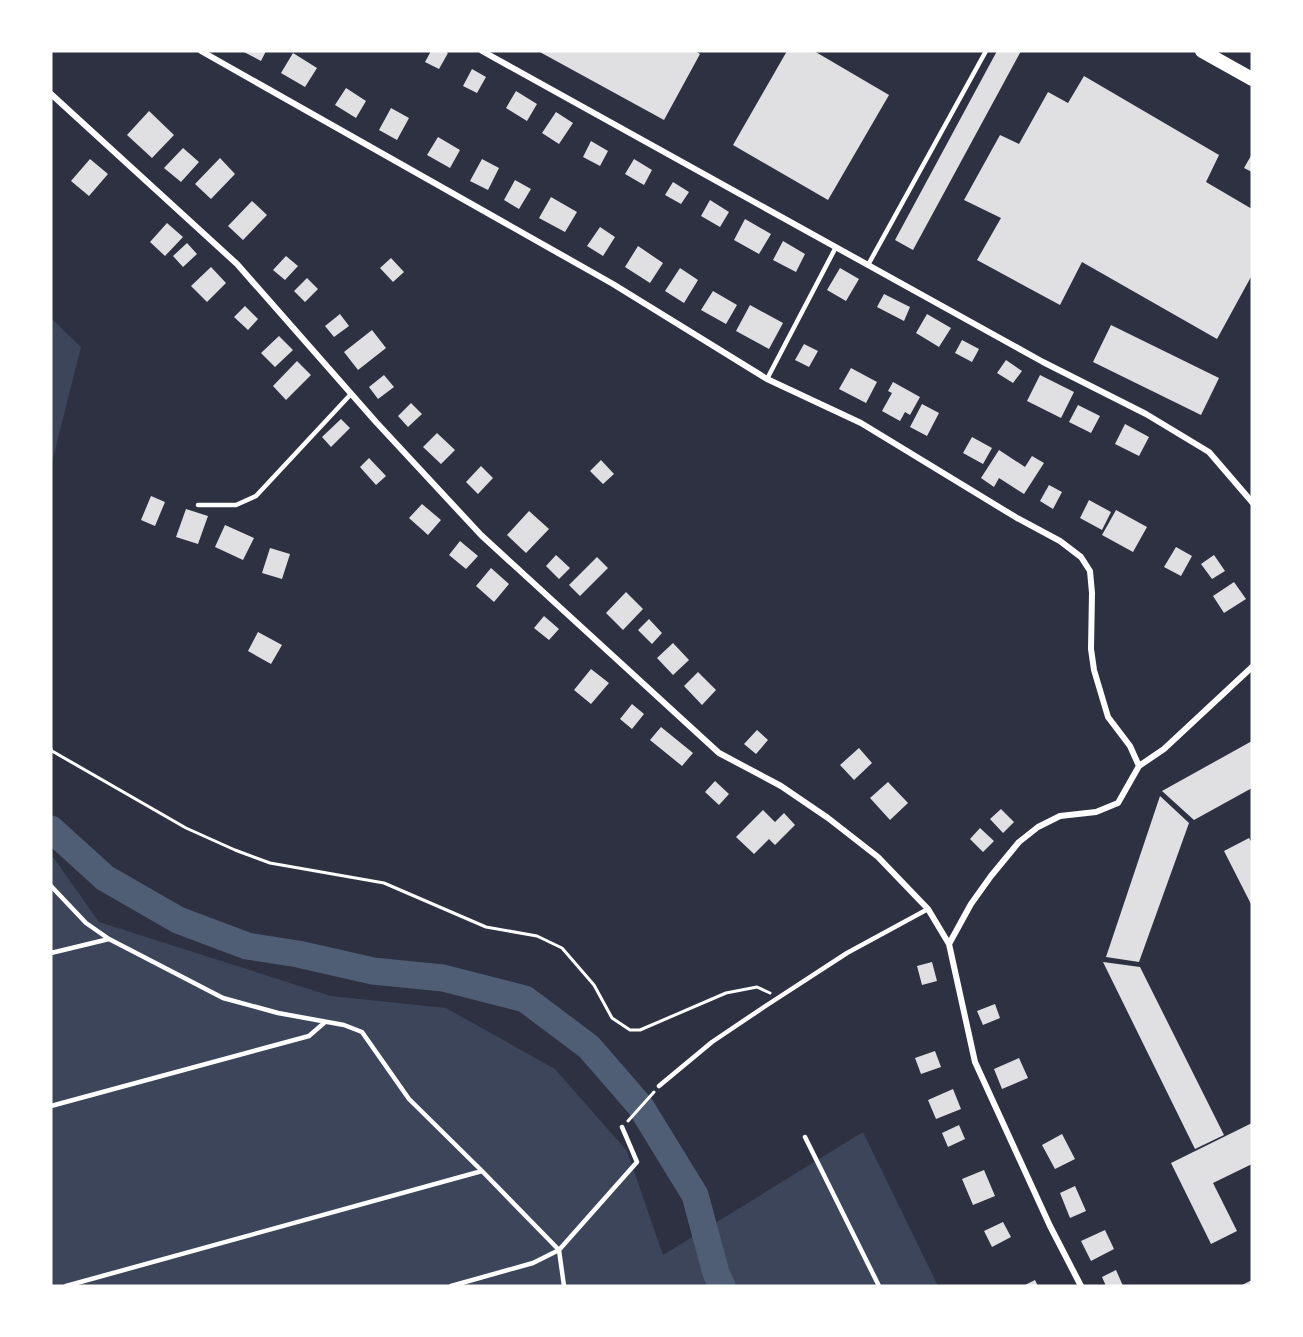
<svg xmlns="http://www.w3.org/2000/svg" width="1303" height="1337" font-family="'Fira Sans Condensed',sans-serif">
	<rect width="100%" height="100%" fill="#2d3142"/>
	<path fill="#3c4559" d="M51,318L81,347L51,466Z
		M51,854L99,922L331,996L446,1008L555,1069L627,1151L663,1255L863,1132L938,1286H51Z"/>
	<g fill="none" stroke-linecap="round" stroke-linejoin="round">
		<path stroke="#4f5d75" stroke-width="27" d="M51,829L105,878L178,920L247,946L298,954L373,971L443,978L525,999L589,1047L641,1107L695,1195L716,1273L722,1286"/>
	</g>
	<path fill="#e0e0e3" d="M242,51H266L261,61Z
		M431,51H445L448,53L439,69L425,62Z
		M538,51H695L700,54L664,120Z
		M787,51H814L889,95L828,200L733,145Z
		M997,51H1021L913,250L895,240Z
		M293,53L317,68L305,87L281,73Z
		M472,69L486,77L477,93L463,86Z
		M1084,76L1219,155L1206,182L1252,209V275L1217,339L1082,262L1060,305L977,260L1001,218L964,200L1000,135L1019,144L1048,92L1068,103Z
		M346,88L366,101L356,118L335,105Z
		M516,91L537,104L527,121L506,108Z
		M391,108L409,118L397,140L379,130Z
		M149,111L174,135L152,158L127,135Z
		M556,112L573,123L559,144L542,133Z
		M438,137L460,150L450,168L427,155Z
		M591,141L608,151L600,166L583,157Z
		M183,148L199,162L181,182L164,168Z
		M1252,154V172L1244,168Z
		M220,158L235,174L211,199L195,184Z
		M90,159L108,174L89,196L71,181Z
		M482,159L499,168L488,190L470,181Z
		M634,159L652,170L644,185L625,174Z
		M515,180L531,189L519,209L504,200Z
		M673,182L689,192L681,204L665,195Z
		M551,197L577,212L565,232L539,218Z
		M710,200L729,212L720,227L701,216Z
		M252,201L267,215L243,240L228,226Z
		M745,219L771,234L759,254L734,240Z
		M167,223L183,237L165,256L150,242Z
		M600,227L615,237L603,256L587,246Z
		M783,241L805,254L796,272L773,260Z
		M187,243L197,254L183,267L173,256Z
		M638,246L663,263L650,283L625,267Z
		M286,256L298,266L285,280L273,270Z
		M391,258L404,272L393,282L380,268Z
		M211,267L226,283L207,302L191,286Z
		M680,268L698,280L684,303L665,291Z
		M840,268L859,279L846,301L827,290Z
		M307,278L318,289L305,302L294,291Z
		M713,291L737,305L726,324L701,310Z
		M884,294L910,307L904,321L877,307Z
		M750,305L783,323L769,349L736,331Z
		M245,306L258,319L248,330L234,317Z
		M340,314L349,326L334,337L325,326Z
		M927,314L951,328L939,347L916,333Z
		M1111,325L1219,378L1201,415L1093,362Z
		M372,330L386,348L358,370L344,352Z
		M279,336L293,350L275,367L261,353Z
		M962,340L979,349L972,362L955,353Z
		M804,344L818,351L809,367L795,360Z
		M1006,360L1022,371L1013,383L997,373Z
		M297,361L311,375L286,400L273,386Z
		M851,368L877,382L866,403L839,389Z
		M384,375L394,387L378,399L369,387Z
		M1040,375L1074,392L1061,418L1027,401Z
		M893,382L920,397L910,415L905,412L900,421L882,411L892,393L888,391Z
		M411,403L422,414L408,427L398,416Z
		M922,404L939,413L927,436L910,427Z
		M1078,405L1100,416L1091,433L1069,422Z
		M341,419L350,428L331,447L322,437Z
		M1125,424L1149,437L1139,456L1115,444Z
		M437,433L455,450L441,464L423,447Z
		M972,437L992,448L983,464L963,453Z
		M999,450L1025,467L1032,456L1044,463L1024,494L999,478L994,487L981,478Z
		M369,458L386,476L376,485L360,467Z
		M601,460L614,474L603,484L590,471Z
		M481,466L493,478L478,494L466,482Z
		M1049,485L1062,492L1053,509L1040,501Z
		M151,496L165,502L155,526L141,520Z
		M1089,500L1111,512L1102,530L1080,518Z
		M422,504L441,520L428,535L409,518Z
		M186,509L208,516L198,544L176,537Z
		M1116,510L1147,527L1133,552L1102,535Z
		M529,511L549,529L526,553L507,535Z
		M225,525L254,538L243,560L215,547Z
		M460,541L478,556L466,569L449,555Z
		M1176,547L1192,556L1181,576L1164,567Z
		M270,548L290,554L282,579L262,573Z
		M556,555L570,568L559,579L546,566Z
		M1214,555L1225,571L1212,579L1201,564Z
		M597,557L608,568L580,596L569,585Z
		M491,568L509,584L494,602L476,586Z
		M1234,582L1246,599L1224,613L1213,596Z
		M626,592L643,609L623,630L606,613Z
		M544,616L559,629L549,640L534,628Z
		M649,619L662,633L652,644L638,630Z
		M258,632L282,645L271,664L248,651Z
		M673,643L689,660L673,675L657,658Z
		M591,669L609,683L591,704L574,690Z
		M698,672L716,690L702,705L684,686Z
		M632,704L644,714L632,729L620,719Z
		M661,727L693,753L682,766L650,740Z
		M757,730L768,740L756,754L744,744Z
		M1252,741V788L1194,820L1162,791Z
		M859,748L872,763L854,780L840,765Z
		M715,781L729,794L719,805L705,792Z
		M888,782L908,803L890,820L870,798Z
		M1160,796L1189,823L1139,962L1106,957Z
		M1001,809L1014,822L1003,833L990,819Z
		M763,810L775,822L784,813L795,825L775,845L769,839L754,854L736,837Z
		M980,828L994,841L983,852L970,839Z
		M1249,838L1252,843V906L1224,851Z
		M932,962L937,981L922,985L917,966Z
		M1103,962L1140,967L1224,1135L1195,1149Z
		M995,1004L1000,1018L983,1025L977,1011Z
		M935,1051L941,1067L921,1074L915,1058Z
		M1019,1058L1028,1078L1002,1089L994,1069Z
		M953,1089L961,1109L936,1119L928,1100Z
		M1252,1123V1164L1213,1183L1237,1231L1211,1244L1171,1163Z
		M959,1125L965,1139L948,1147L942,1133Z
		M1062,1134L1075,1159L1055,1169L1042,1145Z
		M984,1170L995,1196L973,1205L962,1179Z
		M1075,1186L1086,1211L1070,1218L1060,1193Z
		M1003,1222L1011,1237L992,1247L984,1231Z
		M1105,1230L1114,1249L1091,1261L1081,1241Z
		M1116,1270L1123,1286H1106L1102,1277Z
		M1035,1280L1038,1286H1023Z
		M1252,1280V1286H1240Z"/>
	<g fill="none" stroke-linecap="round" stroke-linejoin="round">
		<path stroke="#fff" stroke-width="3" d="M51,749L52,751L186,828L235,850L270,863L384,883L486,927L537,936L562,948L594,985L612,1018L630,1030H640L726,993L757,987L770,993
			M628,1121L654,1092"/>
		<path stroke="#fff" stroke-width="4.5" d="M868,265L986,51
			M767,379L836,247
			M198,505H236L256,496L351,394
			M51,886L86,923L109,939L223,998L278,1013L344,1025L362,1032L409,1099L482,1171L559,1250L564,1286
			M51,953L109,939
			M659,1086L712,1042L764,1007L847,953L928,909
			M51,1106L309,1036L324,1023
			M805,1137L879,1286
			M66,1286L482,1171
			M451,1286L533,1263L559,1250L637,1162L622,1127"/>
		<path stroke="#fff" stroke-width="6" d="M201,51L613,284L767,379L861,423L1017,518L1060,541L1081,557L1090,571L1092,593L1091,649L1094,670L1108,717L1130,746L1139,766
			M482,51L1043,362L1146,414L1209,452L1252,502
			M51,94L237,264L376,422L481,535L719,753L781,786L828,818L878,857L928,909L949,944L975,1062L1050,1226L1081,1286
			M949,944L971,904L991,876L1019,842L1038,827L1060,816L1096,812L1118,803L1139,766L1164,749L1252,667"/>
		<path stroke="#fff" stroke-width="14" d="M1202,51L1252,79"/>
	</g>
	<rect width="1303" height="1337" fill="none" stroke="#ffffff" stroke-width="105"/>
</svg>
